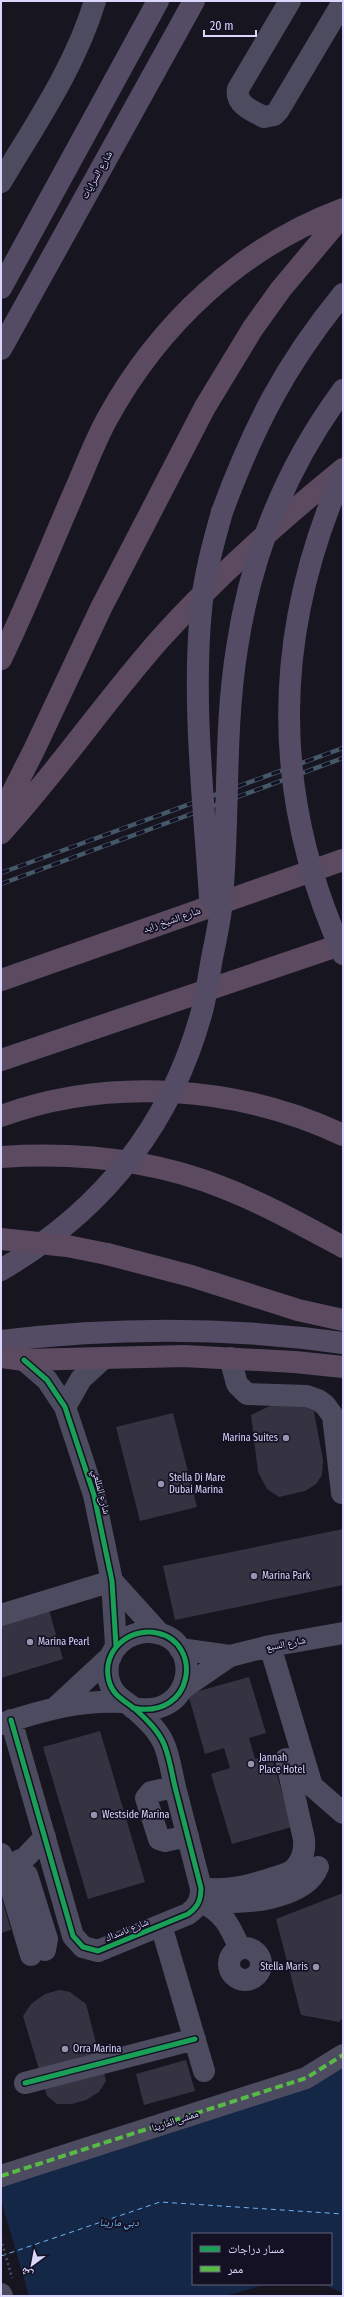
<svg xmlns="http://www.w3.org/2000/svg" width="344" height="2297" font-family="'Fira Sans Condensed','Noto Naskh Arabic',sans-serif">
	<rect width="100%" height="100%" fill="#171520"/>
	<path fill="#142746" d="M343,2061V2293L322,2284H331V2234H193V2284H267L225,2296H1V2181Z"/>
	<path fill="#171520" d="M1,2200L29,2296H1Z"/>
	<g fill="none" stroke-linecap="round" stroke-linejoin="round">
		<path stroke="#6db4f3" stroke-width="1" stroke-dasharray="5 4" stroke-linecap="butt" d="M1,2256L160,2202L343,2214"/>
	</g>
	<path fill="#353342" d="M276,1403L313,1407L323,1460L322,1475L316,1484L305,1491L279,1497L267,1489L258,1472L251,1415Z
		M173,1413L197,1507L140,1521L116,1427Z
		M343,1529V1585L175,1620L163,1566Z
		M49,1610L63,1659L1,1678V1625Z
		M249,1677L266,1733L249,1738L255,1759L271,1755L292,1827L232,1844L211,1774L230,1768L224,1748L205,1754L188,1694Z
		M100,1731L145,1882L88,1899L43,1747Z
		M343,1893V2018L339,2022L301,2015L276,1919Z
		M1,1896L11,1930L1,1933Z
		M59,1990L70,1992L86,2004L106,2081L99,2092L86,2100L72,2104H57L47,2096L23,2016L31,2004L45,1994Z
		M186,2060L195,2091L144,2105L136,2074Z"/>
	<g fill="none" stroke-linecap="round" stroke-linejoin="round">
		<path stroke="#46515d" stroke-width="2.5" stroke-dasharray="2 3" stroke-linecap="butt" d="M1,2239L12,2278"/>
		<path stroke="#4c4b5f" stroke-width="22" d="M290,1L238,89C235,104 252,111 264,117L274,115L278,111L343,2
			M1,182C36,123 75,67 95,1
			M230,1358L237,1384L247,1394L307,1396L318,1400L325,1405L333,1416L342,1493
			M24,1360L47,1380L65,1407L94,1495L112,1581L116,1646
			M65,1407L81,1379L104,1358
			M112,1581L159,1633
			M1,1615L112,1581
			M270,1646L312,1786L343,1813
			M180,1649L230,1656
			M182,1689L230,1656L270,1646L343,1633
			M56,1707L111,1656
			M11,1720L73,1936L83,1947L98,1951L188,1914C198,1907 201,1900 201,1888C193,1856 184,1823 176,1791C172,1776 170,1758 164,1744C158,1730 146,1719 135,1709C124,1700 113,1696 109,1681C101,1651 129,1627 157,1633C203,1642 195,1720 133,1708
			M1,1724C44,1710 78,1700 123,1702
			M175,1787L151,1792L146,1798L159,1839L165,1841L188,1836
			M1,1854L31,1955
			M5,1867L25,1858L45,1837
			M27,1875L47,1939L45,1950
			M201,1888C226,1892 247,1886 270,1879C278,1876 286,1875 293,1870C302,1862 305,1851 304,1839L286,1759
			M212,1900C241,1906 306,1899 318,1867
			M200,1902C223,1910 231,1928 240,1949
			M161,1925L204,2071
			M229 1964a16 16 0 1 1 32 0a16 16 0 1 1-32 0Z
			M25,2083L195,2039
			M1,2176L306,2078L343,2055
			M1,2294L2,2296"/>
		<path stroke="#534c64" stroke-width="22" d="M1,288L158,1
			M1,349L194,1
			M222,512C254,426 285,365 343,294
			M1,1341C115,1327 230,1327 343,1343"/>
		<path stroke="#5c4b60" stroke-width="22" d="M1,659C28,603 51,545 76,488C86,465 95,441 107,419C159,324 241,247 343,209
			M1,815L34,750L101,608L205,407L253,328L281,289L343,215
			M1,833C58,771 105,701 161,638C217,576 278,522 343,469
			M1,980L343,860
			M1,1060L343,944
			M1,1116C110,1076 239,1086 343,1135
			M1,1157C77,1152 152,1159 224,1188C265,1204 304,1226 343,1247
			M107,1254L191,1276L298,1310L343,1320
			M1,1357L24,1360L184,1356L295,1362L343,1367"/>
		<g stroke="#455867" stroke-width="4.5">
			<path id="rail" d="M1,873L343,748
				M1,884L343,758"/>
		</g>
		<use href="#rail" stroke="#141124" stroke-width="3" stroke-dasharray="9" stroke-linecap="butt"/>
		<path stroke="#534c64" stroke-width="22" d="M343,473C272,634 270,793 343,954
			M210,898C204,803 192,705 201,610C204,577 213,544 222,512
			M1,1270C102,1211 171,1125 202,1011C207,992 209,973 213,953C216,939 219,924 221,909C230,822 223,735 237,648C251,554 287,466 343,390"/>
		<path stroke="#5c4b60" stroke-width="22" d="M1,1239L67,1246L107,1254"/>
		<path stroke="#58b947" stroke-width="4" stroke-dasharray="8 4" stroke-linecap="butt" d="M1,2176L306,2078L343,2055"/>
		<g stroke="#141124" stroke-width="8">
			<path id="cycleway" d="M24,1360L47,1380L65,1407L94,1495L112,1581L116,1646
				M11,1720L73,1936L83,1947L98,1951L188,1914C198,1907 201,1900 201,1888C193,1856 184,1823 176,1791C172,1776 170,1758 164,1744C158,1730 146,1719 135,1709C124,1700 113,1696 109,1681C101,1651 129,1627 157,1633C203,1642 195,1720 133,1708
				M25,2083L195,2039"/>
		</g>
		<use href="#cycleway" stroke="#1a9f57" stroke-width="5"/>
	</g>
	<g fill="#9693af" stroke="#141124" stroke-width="1.5">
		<circle cx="286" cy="1438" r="4"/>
		<circle cx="161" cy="1484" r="4"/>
		<circle cx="254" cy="1576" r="4"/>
		<circle cx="30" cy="1642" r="4"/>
		<circle cx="251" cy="1764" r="4"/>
		<circle cx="94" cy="1815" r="4"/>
		<circle cx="316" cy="1967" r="4"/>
		<circle cx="65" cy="2049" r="4"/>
	</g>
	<g text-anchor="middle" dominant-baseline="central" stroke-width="3.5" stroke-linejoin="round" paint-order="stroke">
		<g font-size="10" fill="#dbd7fc" stroke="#141124">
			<text transform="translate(97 175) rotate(-61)">شارع السرايات</text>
			<text transform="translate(172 920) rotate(-19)">شارع الشيخ زايد</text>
			<text transform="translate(101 1492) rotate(75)">شارع المللعي</text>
			<text transform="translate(286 1644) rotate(-11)">شارع السبع</text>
			<text transform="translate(127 1930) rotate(-22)">شارع ناسداك</text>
			<text transform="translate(175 2121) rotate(-18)">ممشى المارينا</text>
		</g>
		<g font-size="10" fill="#dbd7fc" stroke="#141124" text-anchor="start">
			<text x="278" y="1438" text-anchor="end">Marina Suites</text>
			<text x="169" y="1478">Stella Di Mare<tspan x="169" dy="12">Dubai Marina</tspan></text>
			<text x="262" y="1576">Marina Park</text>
			<text x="38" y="1642">Marina Pearl</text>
			<text x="259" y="1758">Jannah<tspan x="259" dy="12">Place Hotel</tspan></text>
			<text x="102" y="1815">Westside Marina</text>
			<text x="308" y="1967" text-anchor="end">Stella Maris</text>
			<text x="73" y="2049">Orra Marina</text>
		</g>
		<g font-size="11" font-style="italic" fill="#6db4f3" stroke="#141124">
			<text x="119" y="2222">دبي مارينا</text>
		</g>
	</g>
	<rect width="344" height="2297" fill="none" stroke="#dbd7fc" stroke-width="4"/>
	<rect x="192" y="2233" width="140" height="52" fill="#141124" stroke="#64607a"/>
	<rect x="200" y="2246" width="20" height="6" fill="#1a9f57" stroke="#64607a"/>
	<text x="228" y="2253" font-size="12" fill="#dbd7fc">مسار دراجات</text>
	<rect x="200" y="2266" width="20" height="6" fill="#58b947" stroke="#64607a"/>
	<text x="228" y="2273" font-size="12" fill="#dbd7fc">ممر</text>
	<g transform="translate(32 2265) rotate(212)" stroke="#141124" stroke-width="3" paint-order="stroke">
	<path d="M0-3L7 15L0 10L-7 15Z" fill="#dbd7fc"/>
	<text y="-6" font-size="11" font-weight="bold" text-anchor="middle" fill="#dbd7fc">ش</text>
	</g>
	<path d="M204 30v6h52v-6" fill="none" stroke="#dbd7fc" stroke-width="2"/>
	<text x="210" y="30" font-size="12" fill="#dbd7fc" stroke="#141124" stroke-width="3" paint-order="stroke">20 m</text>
</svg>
